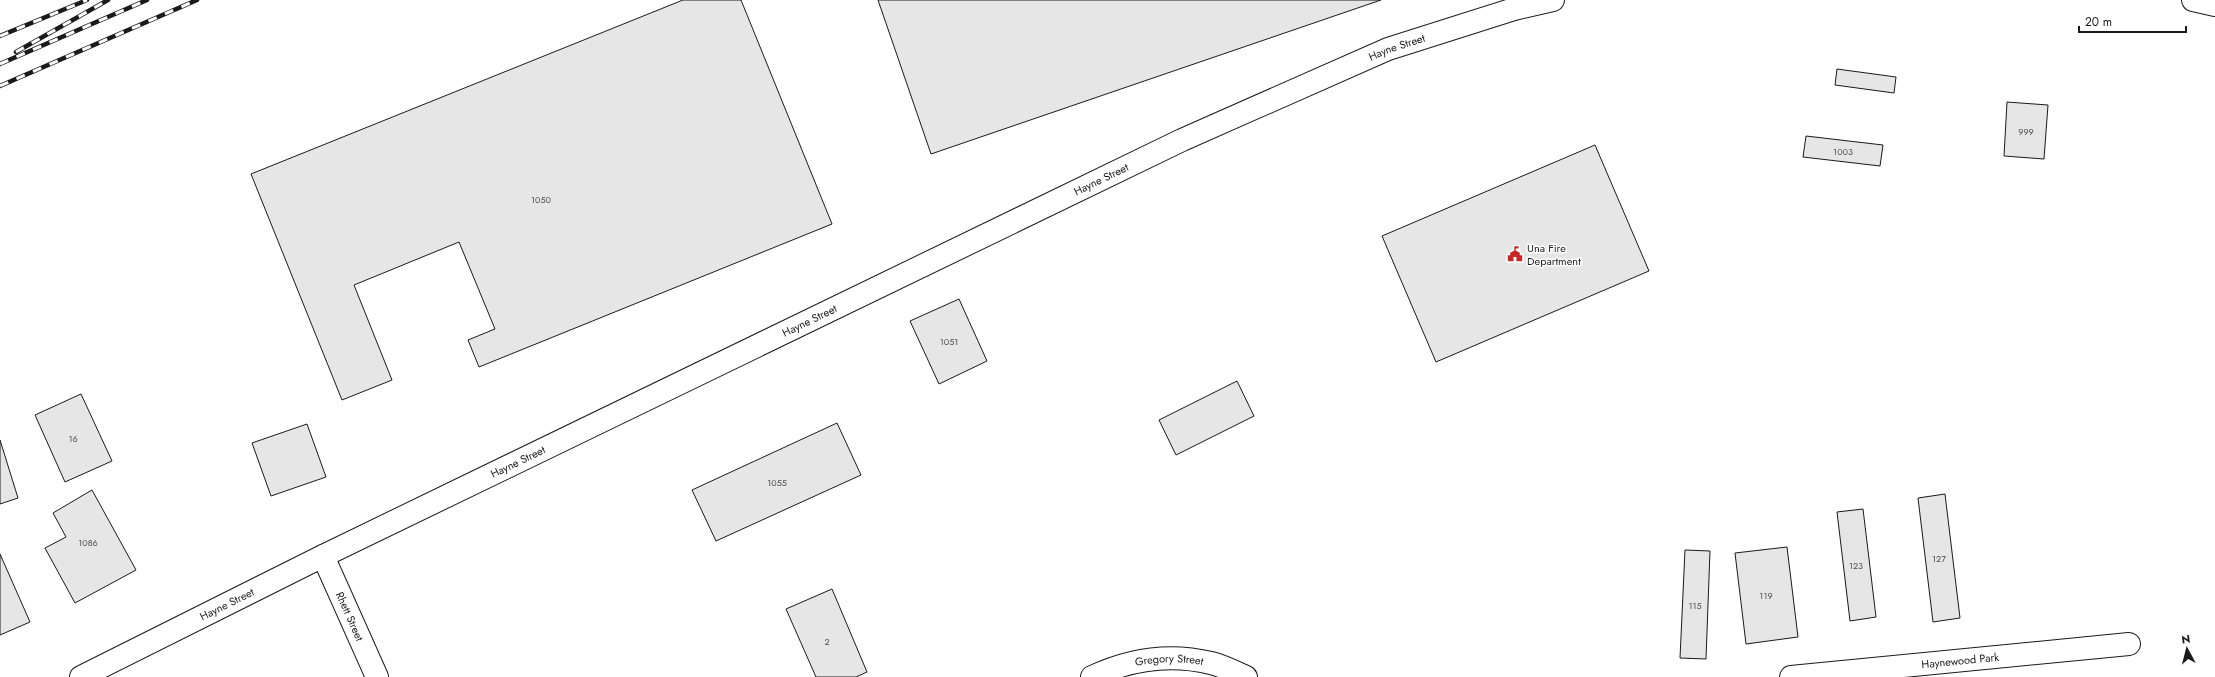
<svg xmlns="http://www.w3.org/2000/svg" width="2215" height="677" font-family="Jost,sans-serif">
	<rect width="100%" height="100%" fill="#fff"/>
	<path fill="#e6e6e6" stroke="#1a1a1a" d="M683,0H741L832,224L479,367L468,340L495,329L459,242L354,285L392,380L342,400L251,174Z
		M878,0H1381L931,154Z
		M1837,69L1896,77L1894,93L1835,85Z
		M2007,102L2048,105L2044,159L2004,156Z
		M1806,136L1883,145L1880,166L1803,157Z
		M1595,145L1649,271L1436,362L1382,236Z
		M959,299L987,361L939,384L910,321Z
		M1237,381L1254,416L1176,455L1159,420Z
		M81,394L112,461L65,482L35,415Z
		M837,423L861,475L716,541L692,490Z
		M307,424L326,477L271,496L252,443Z
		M0,440L18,498L0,504Z
		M92,490L136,570L75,603L45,548L66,537L53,513Z
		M1945,494L1960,618L1933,622L1918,498Z
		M1863,509L1876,617L1850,621L1837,512Z
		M1787,547L1798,637L1746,644L1735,553Z
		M1685,550L1710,551L1706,659L1680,658Z
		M0,554L30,622L0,635Z
		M832,589L867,672L856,677H816L786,609Z"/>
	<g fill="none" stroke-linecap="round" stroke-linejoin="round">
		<g stroke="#1a1a1a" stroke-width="24">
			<g id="street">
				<path id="s1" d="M323,556L377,677"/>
				<path id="s2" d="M1092,677C1130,659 1170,653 1211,663C1223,666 1235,672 1246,677"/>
				<path id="s3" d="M1791,677L2129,644"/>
			</g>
		</g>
		<g stroke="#1a1a1a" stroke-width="24">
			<g id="secondary">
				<path d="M2193,0L2215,5"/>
				<path id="s4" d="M81,677L323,556L1182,140L1388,49L1514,9L1553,0"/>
			</g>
		</g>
		<use href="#street" stroke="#fff" stroke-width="22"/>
		<use href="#secondary" stroke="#fff" stroke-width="22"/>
		<g stroke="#1a1a1a" stroke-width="4.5">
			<path id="rail" d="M0,36L87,0
				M16,52L108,0
				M0,64L147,0
				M0,86L197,0"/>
		</g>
		<use href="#rail" stroke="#fff" stroke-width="3" stroke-dasharray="9" stroke-linecap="butt"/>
	</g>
	<defs>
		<g id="civic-bare" transform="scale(1.2)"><path d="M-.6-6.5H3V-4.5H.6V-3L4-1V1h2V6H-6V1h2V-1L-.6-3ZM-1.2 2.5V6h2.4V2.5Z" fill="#c62828" stroke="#fff" stroke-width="2.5" paint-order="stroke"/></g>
	</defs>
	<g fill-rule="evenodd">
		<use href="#civic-bare" x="1515" y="254"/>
	</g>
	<g text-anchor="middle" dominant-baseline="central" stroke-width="3" stroke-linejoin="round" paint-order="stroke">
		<g font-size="9" fill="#4d4d4d">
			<text x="2026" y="131">999</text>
			<text x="1843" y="151">1003</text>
			<text x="541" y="199">1050</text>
			<text x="949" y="341">1051</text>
			<text x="73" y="438">16</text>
			<text x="777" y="482">1055</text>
			<text x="88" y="542">1086</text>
			<text x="1939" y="558">127</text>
			<text x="1856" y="565">123</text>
			<text x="1766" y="595">119</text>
			<text x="1695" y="605">115</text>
			<text x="827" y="641">2</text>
		</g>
		<g font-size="11" fill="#1a1a1a" stroke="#fff">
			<text stroke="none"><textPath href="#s4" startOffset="1459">Hayne Street</textPath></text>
			<text stroke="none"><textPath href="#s4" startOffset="1135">Hayne Street</textPath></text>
			<text stroke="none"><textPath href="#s4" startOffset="811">Hayne Street</textPath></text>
			<text stroke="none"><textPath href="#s4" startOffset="487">Hayne Street</textPath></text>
			<text stroke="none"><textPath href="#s4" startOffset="163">Hayne Street</textPath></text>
			<text stroke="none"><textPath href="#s1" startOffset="66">Rhett Street</textPath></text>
			<text stroke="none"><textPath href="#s3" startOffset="170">Haynewood Park</textPath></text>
			<text stroke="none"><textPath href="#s2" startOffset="80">Gregory Street</textPath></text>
		</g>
		<g font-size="11" fill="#1a1a1a" stroke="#fff" text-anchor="start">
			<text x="1527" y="248">Una Fire<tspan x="1527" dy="13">Department</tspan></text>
		</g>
	</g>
	<g transform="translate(2187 649) rotate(353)" stroke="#ffffff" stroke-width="3" paint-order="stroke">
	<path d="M0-3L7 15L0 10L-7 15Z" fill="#1a1a1a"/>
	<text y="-6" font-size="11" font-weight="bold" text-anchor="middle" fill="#1a1a1a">N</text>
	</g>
	<path d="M2079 26v6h107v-6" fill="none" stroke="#1a1a1a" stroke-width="2"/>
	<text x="2085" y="26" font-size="12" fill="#1a1a1a" stroke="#ffffff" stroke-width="3" paint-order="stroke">20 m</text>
</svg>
